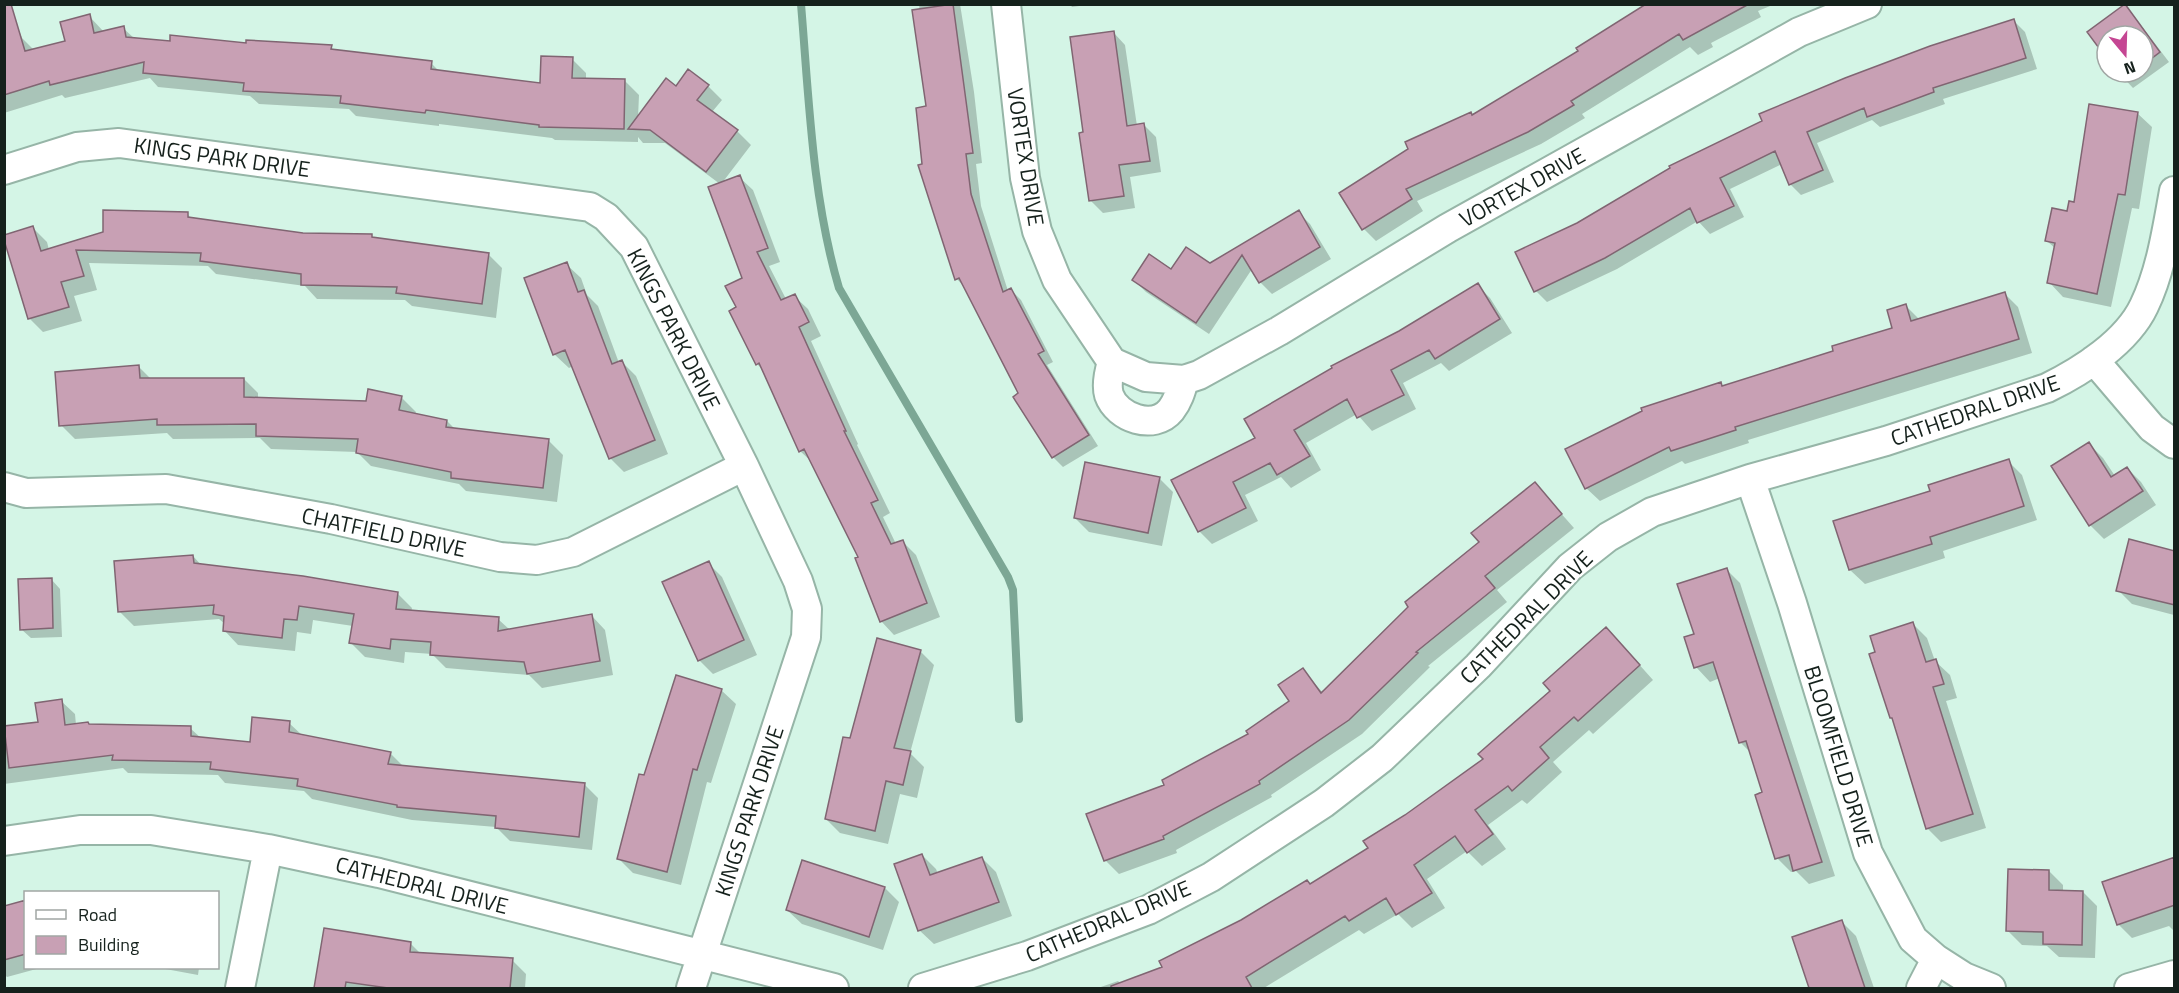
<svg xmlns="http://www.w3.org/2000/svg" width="2179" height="993" font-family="'Titillium Web',sans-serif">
	<rect width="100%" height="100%" fill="#d4f5e6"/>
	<path fill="#0003" d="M919,4H960L974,92L982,163L976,164L981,206L1008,291L1011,290L1021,300L1053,362L1047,365L1098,446L1063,467L1053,457L966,289L957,279L924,165L928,108Z
		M1070,4H1094L1072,7Z
		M1649,4H1775L1758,11L1761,17L1711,43L1713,47L1698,55L1690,47L1582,114L1585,118L1541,144L1417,201L1423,211L1376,241L1364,229L1341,194L1471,114L1473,116L1580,52Z
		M2125,6L2134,16L2169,62L2133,88L2118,72H2143V36H2107V56L2089,32Z
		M4,14L18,28L22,38L34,50L66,43L89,16L104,32L123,28L135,39L171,43L331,47L335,51L431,63L440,72L541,85L572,59L586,73V80L625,81L639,95L638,118L677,88L708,86L722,100L712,112L737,131L751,145L722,183L739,177L753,190L780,262L769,266L786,299L794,296L808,309L821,336L811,341L858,444L857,445L890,513L883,517L896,544L902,541L916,555L940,617L894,635L881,621L860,558L813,463L800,451L764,371L757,364L738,308L744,279L720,184L665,143H643L638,137V142L555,140L552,138L439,124V126L356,116L349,109L259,104L250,96L158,87L150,78L65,98L62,95L4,113Z
		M2014,21L2025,32L2037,69L1943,99L1945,104L1880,127L1872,120L1817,143L1834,182L1801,195L1790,184L1782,164L1730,189L1744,217L1710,234L1698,221L1617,269L1547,302L1536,291L1517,253Z
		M1114,33L1125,45L1137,126L1144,125L1156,137L1161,172L1130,177L1135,208L1103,213L1091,201L1085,134Z
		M2137,113L2152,127L2139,209L2132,208L2111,307L2063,297L2049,282L2056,249L2047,241L2075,204Z
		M1298,212L1310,224L1331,259L1272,294L1260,282L1252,269L1209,334L1146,292L1134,280L1210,264Z
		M187,214L193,220L303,235L371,236L374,239L488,254L502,268L496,318L412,306L405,300L317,299L305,286L216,274L208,266L89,263L97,290L74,296L82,321L43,332L29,318L33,228L47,242L49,250Z
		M566,264L581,278L587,295L598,306L619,363L622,362L636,376L668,454L624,472L610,458L573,366L569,368L554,354Z
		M1477,285L1490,298L1512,333L1449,371L1441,363L1403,383L1416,409L1372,431L1357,414L1306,443L1321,470L1291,488L1281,477L1245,495L1258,521L1212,544L1199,531L1257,438L1400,333Z
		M2004,293L2018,307L2032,353L1748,440L1749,443L1685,464L1682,461L1600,501L1586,488L1721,384L1724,387L1835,352L1894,329L1906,306L1920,320Z
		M139,367L152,380L244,379L258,393V399L367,403L370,391L402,398L416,412L415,415L447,421L455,429L548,440L563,455L557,502L466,491L459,484L371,466L357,452L271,449L260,438L173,439L167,433L75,439L61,425Z
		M2089,444L2103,458L2115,476L2127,468L2141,482L2156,505L2104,539L2090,525Z
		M2008,461L2022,475L2037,520L1943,551L1945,558L1865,584L1850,570L1835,522L1931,492Z
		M1159,478L1173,492L1162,546L1089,532L1075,518Z
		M1535,484L1574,528L1497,590L1507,602L1428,666L1430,667L1362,734L1271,795L1272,797L1176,850L1177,853L1119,874L1106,861L1088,815L1166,786L1250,734L1291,702L1303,670L1323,693L1481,542Z
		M2174,552V615L2132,604L2118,590Z
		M193,556L202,566L398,594L412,608L411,612L498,619L510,630L591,615L605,630L613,675L542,688L529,675L446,668L432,654L405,652L404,663L365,657L351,643L353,626L313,620L311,634L297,632L295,651L238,645L224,630L225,624L219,619L134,626L120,612Z
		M708,563L722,577L757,655L713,674L699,660Z
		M1726,569L1740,583L1835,876L1809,884L1796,871L1791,872L1777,858L1764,793L1752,754L1740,742L1720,678L1710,682L1696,667V635Z
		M51,579L60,589L62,637L31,638L21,629Z
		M1913,624L1927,638L1935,661L1950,675L1957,698L1946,701L1986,828L1941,842L1927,828L1894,721L1891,718Z
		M1620,643L1653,680L1593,734L1589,730L1553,762L1562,772L1527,804L1522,800L1488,825L1506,849L1482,866L1467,851L1427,879L1445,908L1412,928L1398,914L1364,934L1359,930L1264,988H1098L1118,981L1121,984L1164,968L1310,885L1370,849L1406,816L1485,759Z
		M920,651L934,665L910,753L924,767L917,798L900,794L888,844L840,833L826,819L851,740Z
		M721,690L736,704L711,783L707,782L681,885L633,873L619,859L645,777Z
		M61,701L75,714L76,725L190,728L202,739L251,744L289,723L303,736L390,753L404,767L584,784L598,798L592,850L510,841L496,827L412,820L312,799L304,791L225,783L218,775L128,773L123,768L4,784V728L40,723Z
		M922,855L936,869L938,874L982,858L996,872L1012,916L934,944L919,930Z
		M803,862L885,888L899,902L883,950L802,924L787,910Z
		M2174,863V931L2169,926L2132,938L2118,924Z
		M2049,871L2063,885V892H2083L2097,906L2095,958L2059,957L2047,946L2022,945L2008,931Z
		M26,902V968H40L7,977L4,974V908Z
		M1842,922L1856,936L1874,988H1811L1794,938Z
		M325,929L410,943L421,954L512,960L526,974L525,988H316Z
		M160,968H199L198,975Z"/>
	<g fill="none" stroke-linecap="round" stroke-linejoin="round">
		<path stroke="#7ca795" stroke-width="8" d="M801,4C809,99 812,197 839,288L1008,577L1013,590L1019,719"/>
	</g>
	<path fill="#c8a0b4" stroke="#806572" stroke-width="1.5" d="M4,4H11L25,51L65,41L60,22L90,14L94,33L124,26L126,37L170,41V35L246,43V40L332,45L331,49L432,61L431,69L540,83L541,56L573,57L572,78L625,79L624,129L539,127V125L426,110L425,113L340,103L341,96L243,91L244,83L143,73L144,62L50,85L49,81L4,95Z
		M953,4L973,153L966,154L971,194L1003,292L1011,288L1044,351L1038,354L1089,435L1052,458L1013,397L1018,393L959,278L955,280L918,165L922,164L916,108L926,106L912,10Z
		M1646,4H1749L1683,40L1679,34L1571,101L1574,105L1528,132L1406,189L1412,199L1362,230L1339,193L1408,149L1405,142L1471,112L1472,115L1578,51L1576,48Z
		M2125,4L2160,52L2143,65V36H2107V59L2087,32Z
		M2014,19L2026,58L1933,88L1934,92L1867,117L1864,108L1807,132L1823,170L1789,185L1775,151L1720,178L1734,206L1697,223L1690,208L1605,258L1534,292L1515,252L1577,223L1670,168L1669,166L1762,121L1759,114L1845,78L1930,46Z
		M1114,31L1127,126L1144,123L1150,161L1119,165L1124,196L1089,201L1079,133L1083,132L1070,37Z
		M688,69L709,85L697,100L738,130L706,172L650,130L628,129L666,78L676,86Z
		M2089,104L2138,112L2125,195L2118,194L2097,294L2047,283L2055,243L2045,241L2052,208L2067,211L2069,201L2074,202Z
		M740,175L768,248L757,252L781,300L795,294L809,322L799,327L846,431H844L878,500L871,503L891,544L903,540L927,603L880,622L855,558L858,557L804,449L799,452L759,363L756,365L729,311L736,307L725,286L742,278L708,187Z
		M103,210L188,212V217L303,233L372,234V237L489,253L482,304L396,293L397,287L301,285V274L200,261L201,253L76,250L84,276L61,282L69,307L28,319L4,240V235L33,226L41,251L103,232Z
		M1299,210L1320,247L1259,283L1242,255L1196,323L1132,280L1149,254L1171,269L1186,247L1210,263Z
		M567,262L578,292L584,290L612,364L622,360L655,440L609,459L565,350L553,355L524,278Z
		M1478,283L1500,319L1435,359L1429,350L1391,370L1404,395L1357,418L1347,399L1294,430L1310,456L1277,475L1270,463L1233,482L1246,508L1198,532L1171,480L1255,438L1244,419L1332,368L1331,366L1399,331Z
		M2005,292L2019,339L1735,427L1736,430L1671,451L1669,447L1585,489L1565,449L1642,411L1641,408L1721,382L1722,386L1833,351L1832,346L1892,328L1887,310L1906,304L1911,321Z
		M139,365L140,378H244V397L366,401L368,389L402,396L399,410L447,420L446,427L549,439L543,488L451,478V472L356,453L358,439L256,436V424L157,425V419L59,426L55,372Z
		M2089,442L2111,477L2127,467L2143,491L2089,526L2051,466Z
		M2009,459L2024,506L1930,537L1932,544L1849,570L1833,521L1930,491L1928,485Z
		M1085,462L1160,477L1148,533L1074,518Z
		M1535,482L1562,514L1485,576L1495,588L1416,652L1418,653L1349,720L1259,781L1260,784L1163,836L1164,839L1104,861L1086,814L1164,785L1162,780L1248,734L1246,731L1289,701L1278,685L1303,668L1321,693L1408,607L1405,602L1479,542L1471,533Z
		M2129,539L2175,551V605L2116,591Z
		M193,555L194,563L303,576L398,592L396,609L499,617L498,631L592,614L600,661L527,674L524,662L430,655L431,642L391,639L390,649L349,643L354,614L299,606L297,620L284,619L282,638L223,631L224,616L213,614L214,605L118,612L114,561Z
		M709,561L744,640L698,661L662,582Z
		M1727,568L1822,862L1793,871L1789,855L1775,859L1755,795L1762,792L1746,741L1739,743L1713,662L1694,668L1684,637L1694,634L1677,584Z
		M52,578L53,628L20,630L18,579Z
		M1913,622L1926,662L1936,659L1944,684L1933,687L1973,814L1926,829L1892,718H1890L1869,654L1875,652L1870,636Z
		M1606,627L1640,665L1578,721L1574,717L1540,747L1549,758L1512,791L1508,786L1475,810L1493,834L1467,853L1455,836L1414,865L1432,893L1396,915L1386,898L1349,921L1345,916L1246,977L1252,988H1111V986L1162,967L1159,961L1241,920L1307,880L1310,884L1368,848L1363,841L1405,815L1483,759L1478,754L1550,691L1543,683Z
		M877,638L921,650L894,748L911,751L903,785L886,781L875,831L825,819L843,737L850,738Z
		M676,675L722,689L697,770L693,769L667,872L617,859L639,774L644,775Z
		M62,699L65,725L88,722L89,724L191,726V736L250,742L252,717L290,721L289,732L391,752L388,764L585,783L579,837L495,828L496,816L397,807V805L297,786L298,779L210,769L211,762L112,760L113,755L9,768L4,726L38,722L35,703Z
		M922,854L930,875L982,857L999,902L918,931L894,864Z
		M2175,857V905L2117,925L2102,882Z
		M802,860L885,887L869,937L786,910Z
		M2008,869L2049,870V890L2083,891L2082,945L2043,944V932L2006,931Z
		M26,900V954L4,960V906Z
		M1842,920L1865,988H1809L1792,937Z
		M324,928L411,942L410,952L513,958L510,988H388L346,982L345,988H314Z"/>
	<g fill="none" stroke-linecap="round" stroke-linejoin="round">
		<g stroke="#96b5a7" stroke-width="32">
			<path id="minor" d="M1006,4L1025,178L1037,231L1057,280L1112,362L1146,377L1184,380L1199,375L1279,331L1448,228L1799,32L1867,4
				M4,170L77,147L119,143L590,207L606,217L634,247L744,466L798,581L807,609L806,637L691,988
				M2094,360L2152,428L2174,444
				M1112,362C1109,372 1106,385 1109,395C1117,418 1154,431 1171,410C1178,401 1181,391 1184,380
				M1750,479L1792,603L1868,853L1913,939L1936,959L1964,977L1991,988
				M4,487L26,493L166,489L331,519L500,557L537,560L573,552L744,466
				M4,841L80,830H151L268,849L379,873L834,988
				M240,988L268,849
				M923,988L1027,956L1148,910L1211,877L1324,803L1382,758L1478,666L1570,567L1608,537L1652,512L1750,479L1886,441L2047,388C2082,371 2127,342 2144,306C2161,271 2167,229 2174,191
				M1921,988L1936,959
				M2129,988L2174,975"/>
		</g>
		<use href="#minor" stroke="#fff" stroke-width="28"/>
	</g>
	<g text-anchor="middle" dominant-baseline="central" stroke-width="4.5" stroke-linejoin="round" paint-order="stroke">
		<g font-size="22" fill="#15211c" stroke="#fff">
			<text transform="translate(222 157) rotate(8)">KINGS PARK DRIVE</text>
			<text transform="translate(1026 157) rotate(81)">VORTEX DRIVE</text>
			<text transform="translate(1522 187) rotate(-29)">VORTEX DRIVE</text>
			<text transform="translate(674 329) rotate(63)">KINGS PARK DRIVE</text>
			<text transform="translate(1975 410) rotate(-19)">CATHEDRAL DRIVE</text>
			<text transform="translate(384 532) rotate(12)">CHATFIELD DRIVE</text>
			<text transform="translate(1526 617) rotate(-45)">CATHEDRAL DRIVE</text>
			<text transform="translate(1839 756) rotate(73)">BLOOMFIELD DRIVE</text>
			<text transform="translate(749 811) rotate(-72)">KINGS PARK DRIVE</text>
			<text transform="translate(422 885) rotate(14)">CATHEDRAL DRIVE</text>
			<text transform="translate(1108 921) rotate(-23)">CATHEDRAL DRIVE</text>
		</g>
	</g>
	<rect width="2179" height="993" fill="none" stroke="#15211c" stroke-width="12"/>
	<rect x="24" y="891" width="195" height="78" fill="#ffffff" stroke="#a1a6a4" stroke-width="1.5"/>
	<rect x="36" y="910" width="30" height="9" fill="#ffffff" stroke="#a1a6a4" stroke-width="1.5"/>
	<text x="78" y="921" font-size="18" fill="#15211c">Road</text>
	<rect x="36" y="936" width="30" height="18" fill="#c8a0b4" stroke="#a1a6a4" stroke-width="1.5"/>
	<text x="78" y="951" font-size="18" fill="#15211c">Building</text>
	<g transform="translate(2125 54) rotate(161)"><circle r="28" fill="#ffffff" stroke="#a1a6a4" stroke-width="1.5"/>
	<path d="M0-4.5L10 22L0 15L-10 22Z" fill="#c54693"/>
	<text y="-9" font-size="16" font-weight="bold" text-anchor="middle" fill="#15211c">N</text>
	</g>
</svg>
